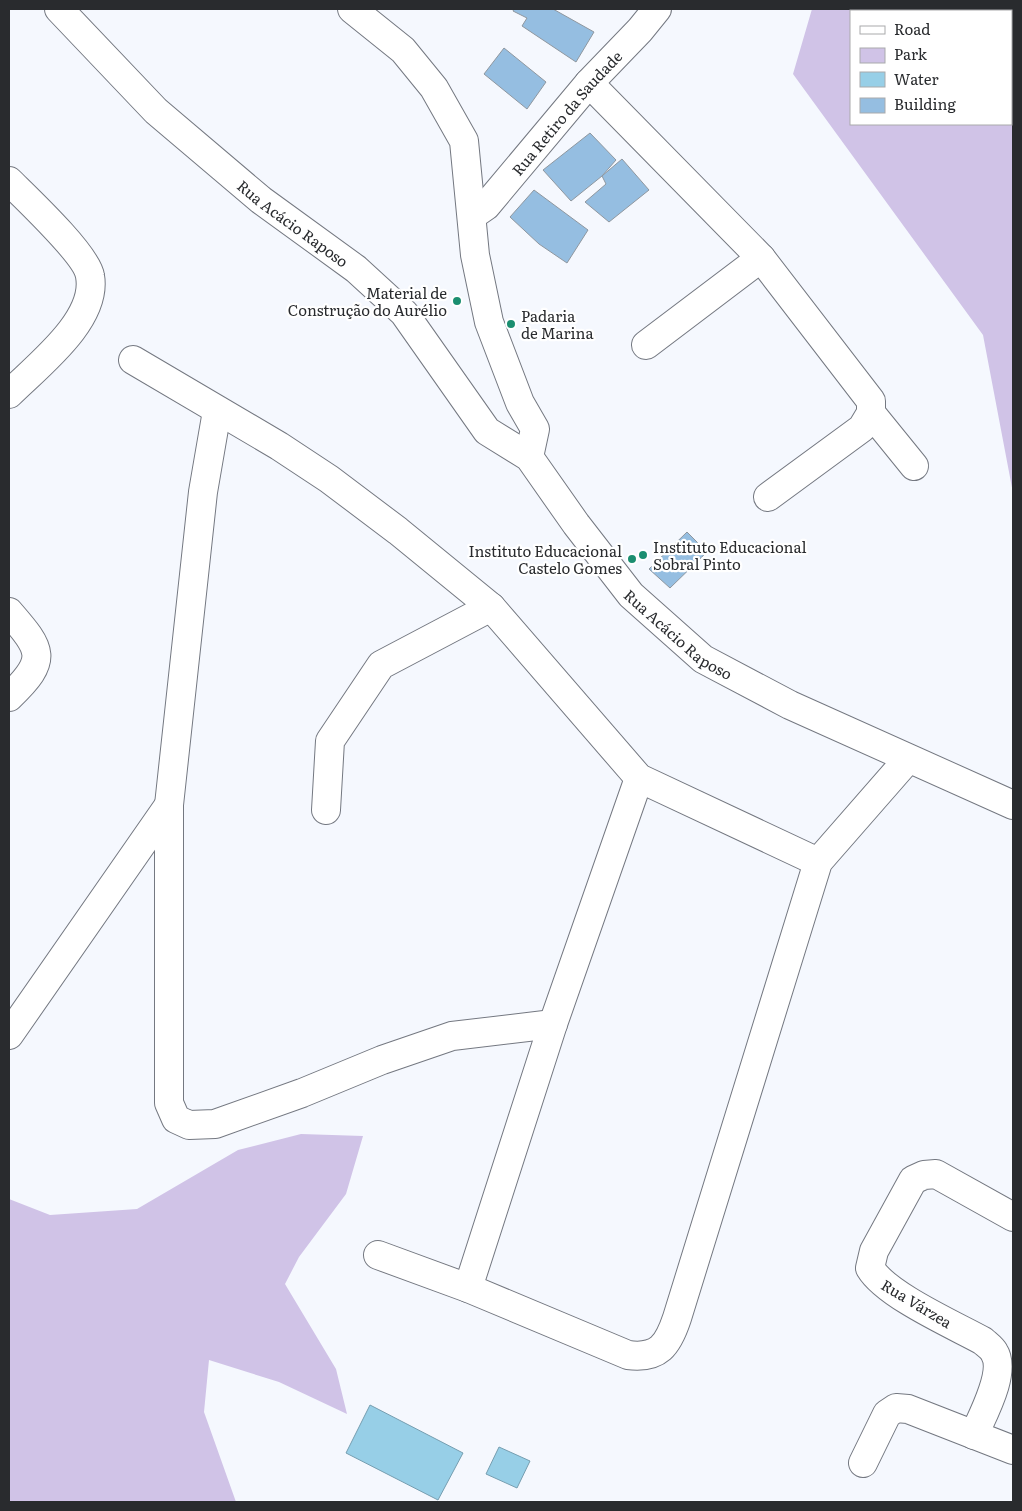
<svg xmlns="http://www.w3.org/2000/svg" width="1022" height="1511" font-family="Literata,serif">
	<rect width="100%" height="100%" fill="#f5f8fe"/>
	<path fill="#d0c3e7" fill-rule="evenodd" d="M812,9H1013V493L983,335L793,74ZM851,11H1011V124H851Z
		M301,1134L363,1136L346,1194L299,1257L285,1284L336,1369L347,1414L279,1382L209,1360L204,1412L236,1502H9V1199L50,1215L137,1209L238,1150Z"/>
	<path fill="#97cfe7" stroke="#769eb0" d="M370,1405L463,1453L438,1500L346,1453Z
		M499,1447L530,1461L517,1488L486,1474Z"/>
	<path fill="#95bee1" stroke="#8f979f" d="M514,9H553L594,32L576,62L522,26L527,18L513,11Z
		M504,48L546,82L527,109L484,74Z
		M590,133L616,160L602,176L571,201L543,170Z
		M622,159L649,190L609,222L585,202L606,184L602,176Z
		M534,190L588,230L567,263L539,244L510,217Z
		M687,532L707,552L670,588L649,569Z"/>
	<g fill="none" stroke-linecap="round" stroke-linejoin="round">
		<g stroke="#747881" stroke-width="30">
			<g id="street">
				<path id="s1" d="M59,9L156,111L261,200L356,269L404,313L487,431L529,457L576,524L631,595L703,659L790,705L1013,805"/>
				<path d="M352,9L403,50L434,88L464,141L475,255L489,322L520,403L535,429L529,457"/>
				<path d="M589,83L761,258L871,401V413L862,428L768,497"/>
				<path d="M9,181C26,198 87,255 90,276C98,320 37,366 9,394"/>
				<path id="s2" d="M473,215L486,206L589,83L640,30L657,9"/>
				<path d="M646,345L761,258"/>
				<path d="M133,360L279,446L329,479L398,531L491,607L639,778L818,862"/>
				<path d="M217,411L203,492L169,805V1103L176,1119L189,1125L215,1124L302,1093L382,1060L452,1036L553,1024"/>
				<path d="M871,413L914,466"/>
				<path d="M9,612C42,650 49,659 9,697"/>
				<path d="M326,810L330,741L381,665L491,607"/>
				<path d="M9,1035L169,805"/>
				<path d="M378,1255L468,1288L628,1355C659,1359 668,1345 677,1318L818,862L908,759"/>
				<path d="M468,1288L553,1024L639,778"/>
				<path d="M974,1435C982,1416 1007,1372 994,1352C992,1348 986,1344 983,1341C954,1325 886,1295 870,1268L874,1251L913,1180L924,1175L936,1174L1013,1217"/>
				<path d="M863,1463L887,1414L896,1408L908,1409L1013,1450"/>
			</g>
		</g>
		<use href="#street" stroke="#fff" stroke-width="28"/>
	</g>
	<g fill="#1b8e70" stroke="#fff" stroke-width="2">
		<circle cx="457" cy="301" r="5"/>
		<circle cx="511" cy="324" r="5"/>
		<circle cx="643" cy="555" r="5"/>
		<circle cx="632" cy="559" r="5"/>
	</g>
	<g text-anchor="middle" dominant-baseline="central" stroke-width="4.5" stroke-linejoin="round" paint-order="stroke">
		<g font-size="15" fill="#292b2e" stroke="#fff">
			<text stroke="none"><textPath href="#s2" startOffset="139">Rua Retiro da Saudade</textPath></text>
			<text stroke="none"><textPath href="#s1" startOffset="318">Rua Acácio Raposo</textPath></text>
			<text stroke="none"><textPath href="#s1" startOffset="888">Rua Acácio Raposo</textPath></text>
			<text transform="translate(917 1303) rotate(31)">Rua Várzea</text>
		</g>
		<g font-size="15" fill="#292b2e" stroke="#fff" text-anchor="end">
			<text x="447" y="292">Material de<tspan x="447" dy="17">Construção do Aurélio</tspan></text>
			<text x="521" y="315" text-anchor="start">Padaria<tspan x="521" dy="17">de Marina</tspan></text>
			<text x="653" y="546" text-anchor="start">Instituto Educacional<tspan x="653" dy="17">Sobral Pinto</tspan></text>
			<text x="622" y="550">Instituto Educacional<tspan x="622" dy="17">Castelo Gomes</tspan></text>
		</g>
	</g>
	<rect width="1022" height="1511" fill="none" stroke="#292b2e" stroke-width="20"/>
	<rect x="850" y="10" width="162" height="115" fill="#ffffff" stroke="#a9aaab"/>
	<rect x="860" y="26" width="25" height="8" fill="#ffffff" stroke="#a9aaab"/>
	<text x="894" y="35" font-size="15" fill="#292b2e">Road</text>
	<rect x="860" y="48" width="25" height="15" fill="#d0c3e7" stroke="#a9aaab"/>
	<text x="894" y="60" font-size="15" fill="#292b2e">Park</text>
	<rect x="860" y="72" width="25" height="15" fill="#97cfe7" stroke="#a9aaab"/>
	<text x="894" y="85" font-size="15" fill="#292b2e">Water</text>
	<rect x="860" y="98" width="25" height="15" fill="#95bee1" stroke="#a9aaab"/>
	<text x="894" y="110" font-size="15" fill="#292b2e">Building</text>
</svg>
